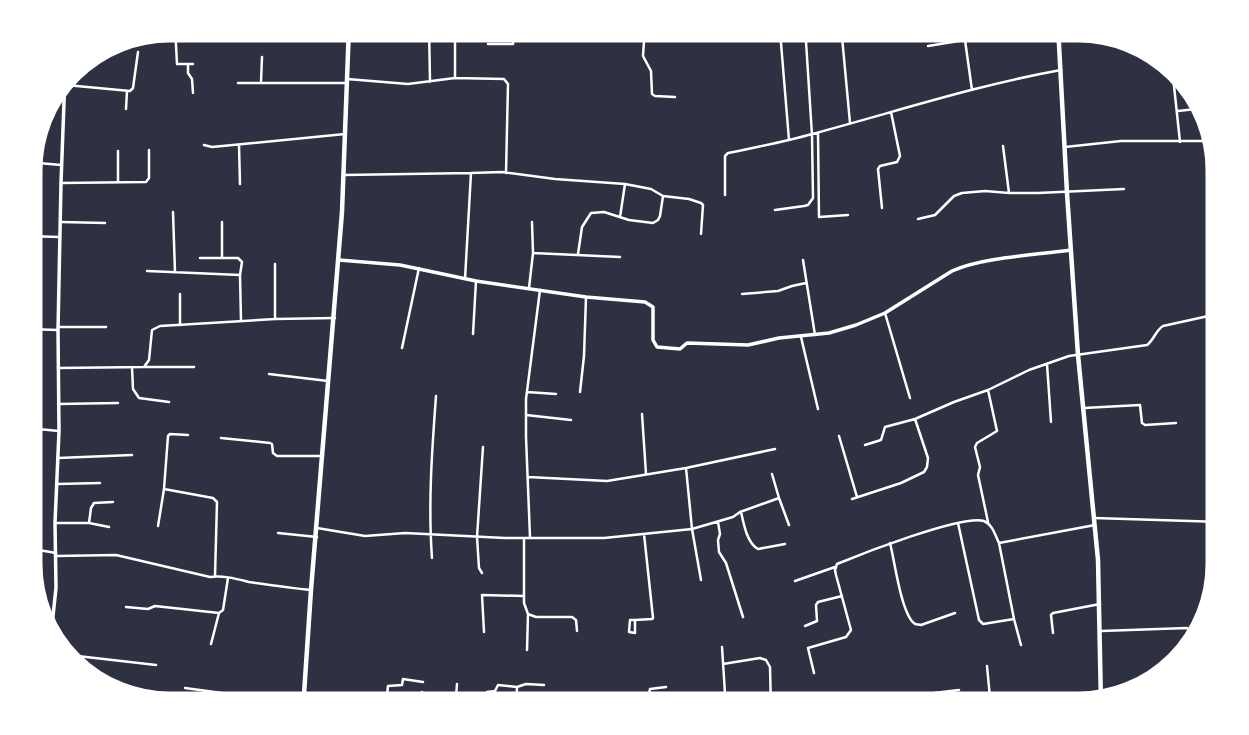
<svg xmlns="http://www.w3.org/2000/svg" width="1249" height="735" font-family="Inter,sans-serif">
	<rect width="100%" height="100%" fill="#2d3142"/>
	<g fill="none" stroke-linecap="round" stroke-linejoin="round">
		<path stroke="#fff" stroke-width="2.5" d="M175,26L177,64H193
			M429,26L430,82
			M645,26L643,56L651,71L652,94L655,96L675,97
			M841,26L850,123
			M963,26L972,90
			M780,31L789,140
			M488,44H513L515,26
			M928,46L965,40
			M188,64V73L192,79L193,93
			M1172,67L1180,142
			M455,78V33
			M347,79L408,84L455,78L504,79L508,84L506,173
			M261,82L262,57
			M238,83H347
			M66,85L130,91L133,88L138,52
			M54,89H64
			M126,109L127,91
			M1178,111L1205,108L1206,107
			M818,133L819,217L848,215
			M204,145L212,147L345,134
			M239,145L240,184
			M1003,146L1009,193
			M1065,147L1121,141H1216
			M118,151V181
			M27,162L61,165
			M471,173L502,172L555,179L625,184
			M344,175L471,173L465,279
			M61,183L146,182L149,178V150
			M725,195V156L728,153C756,147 785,142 812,134C895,112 977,85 1061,70
			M882,208L878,169L880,166L897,162L900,156L891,112
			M775,210L804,206L808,205L813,198L812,135L805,26
			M173,212L175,272
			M620,217L625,184L651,189L663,196
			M918,219L935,215L954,196L962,193L985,191L1009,193H1038L1124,189
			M61,222L105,223
			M222,222V257
			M27,236L59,237
			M533,253L620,257
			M578,254L582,227L591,213L604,212L629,220L653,223L658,220L660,216L663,196L689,199L701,203L703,205L701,234
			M200,258H238L242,262L240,275
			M803,260L815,335
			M147,271L240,275L241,321
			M529,288L533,253L532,222
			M742,294L778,291L792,286L806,283
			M885,313L910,398
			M275,319V264
			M180,325V294
			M58,327H106
			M27,329L58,330
			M473,334L476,281
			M801,337L818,409
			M402,348L419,268
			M1047,364L1051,422
			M132,367L133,389L139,398L169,402
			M144,367H194
			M58,368L144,367L149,360L152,330L160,326L275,319L335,318
			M269,374L328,381
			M527,392L556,394
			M580,392L584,356L586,297
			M58,404L118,403
			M1084,408L1140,405L1142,423L1145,425L1176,423
			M642,414L646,474
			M526,415L571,420
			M27,428L59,431
			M839,436L857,497
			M221,438L270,443L272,444L273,453L277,456H323
			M865,445L881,440L885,427L915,419L954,402L988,390L1029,370L1069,356L1147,345C1154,340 1156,330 1163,326L1222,313
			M58,458L132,455
			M686,468L775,449
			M772,474L779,498
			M528,477L607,481L686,468L692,529L701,580
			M57,484L100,483
			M164,489L213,498L217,502L215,576
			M852,499L901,483L924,472L927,467L928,458L915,419
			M741,512C744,525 747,543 758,549L785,544
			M1094,518L1222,522
			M718,522L720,534L718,540L719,552L726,563L743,617
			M988,522L978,475L980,467L975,447L977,443L997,431L988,390
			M55,523H89L109,527
			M89,523L91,508L94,503L113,502
			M958,523L979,620L983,624L1014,619L999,543
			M158,526L164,489L168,436L170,434L188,435
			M317,528L365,536L405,533L505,538H604L692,529L733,517L740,512L779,498L789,525
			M278,533L317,537
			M530,537L526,437V399L540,290
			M524,538V603L528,614L536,617H572L576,620L577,631
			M890,543C895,563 900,604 911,620C915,625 915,624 921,625L955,613
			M27,548L56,553
			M56,556L116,555L210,577C223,575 237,579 249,582C270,585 291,588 311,590
			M432,558C428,504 432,450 436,396
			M482,573L479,568L477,537L483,447
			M795,581L835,567
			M126,607L148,609L155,606L219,613
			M1014,619L1021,645
			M630,620H635V633L629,632Z
			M635,620L652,619L653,618L644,534
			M805,626L817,621L816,605L818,602L842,596
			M1101,631L1187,628C1194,632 1194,639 1194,646
			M484,632L482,595L524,596
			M1053,633L1051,615L1053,613L1100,604
			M211,644L219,613L223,610L228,578
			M722,647L726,709
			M527,650L528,614
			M60,654L156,665
			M723,664L760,658L766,660L770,667L771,709
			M987,666L991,708
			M814,673L808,648L846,637L851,630L836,575L835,570L837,564C861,554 963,514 984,521C993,525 995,535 999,543L1095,525
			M185,688L222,693L226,696L229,704L254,709
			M487,692L495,691L498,685L517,687
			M936,693L938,709
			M909,696L959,690
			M612,708V709
			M382,709L383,698L387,695L388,686L402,685L403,679L423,682
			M422,709V692
			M455,709L457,684
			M516,709L517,687L526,684L544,685
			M580,709V702
			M650,709L649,694L650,689L666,687
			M837,709L838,708"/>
		<path stroke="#fff" stroke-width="3.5" d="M339,260L400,265L476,281L586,297L645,302L653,307V340L657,347L680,349L687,343L748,345L779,338L829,333L856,325L885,313L952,271C982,257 1037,255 1071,250
			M50,644L56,588L55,523L59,431L58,330L61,183L65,75"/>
		<path stroke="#fff" stroke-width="4.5" d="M1058,26L1067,193L1078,355L1098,560L1101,704"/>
		<path stroke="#fff" stroke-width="4.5" d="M303,709L311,590L342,212L349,26"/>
	</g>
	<path d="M0 0H1249V735H0ZM170 38H1078A132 132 0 0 1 1210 170V564A132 132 0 0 1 1078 696H170A132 132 0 0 1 38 564V170A132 132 0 0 1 170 38Z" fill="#fff" fill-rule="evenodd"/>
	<path fill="none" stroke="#fff" stroke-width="9" d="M170 38H1078A132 132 0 0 1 1210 170V564A132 132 0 0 1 1078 696H170A132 132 0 0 1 38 564V170A132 132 0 0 1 170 38Z"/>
</svg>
